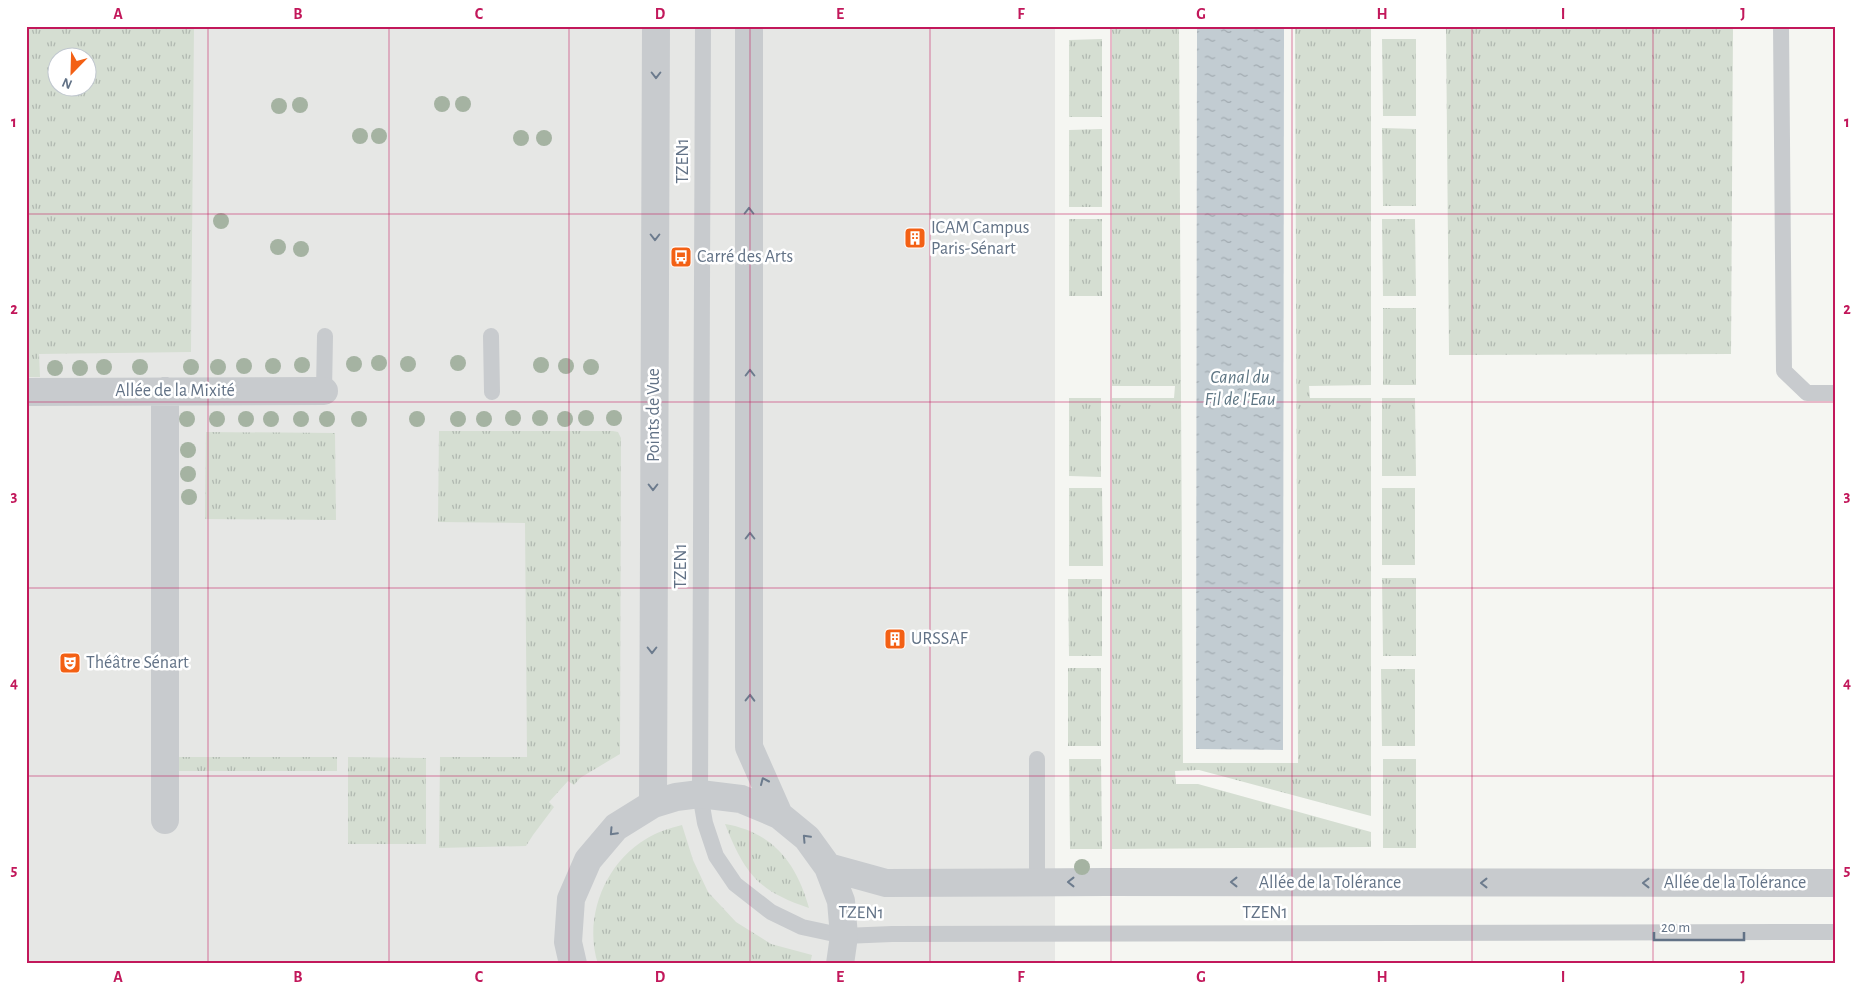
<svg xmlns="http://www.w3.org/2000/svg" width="1861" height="990" font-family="'Alegreya Sans',sans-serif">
	<defs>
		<pattern id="grass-tufts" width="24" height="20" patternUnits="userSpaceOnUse" patternTransform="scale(1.25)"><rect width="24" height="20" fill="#d5ded2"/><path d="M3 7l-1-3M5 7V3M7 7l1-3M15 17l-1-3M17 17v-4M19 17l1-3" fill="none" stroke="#b0b8b0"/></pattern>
		<pattern id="water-ripples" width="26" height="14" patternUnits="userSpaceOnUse" patternTransform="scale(1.25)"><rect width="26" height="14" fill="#c2ccd2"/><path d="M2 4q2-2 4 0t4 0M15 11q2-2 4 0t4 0" fill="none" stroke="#a1aab0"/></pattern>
	</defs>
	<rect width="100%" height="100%" fill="#f5f6f2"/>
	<path fill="#e6e7e5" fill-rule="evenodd" d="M26,26H1055V964H26ZM58,58H88V88H58Z"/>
	<path fill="url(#grass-tufts)" fill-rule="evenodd" d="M26,26H194L191,352L39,354L40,377H26ZM58,58H88V88H58Z
		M1112,26H1179L1183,763H1298L1295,26H1371V385L1309,386L1310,398H1371V816L1199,770L1175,771L1176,784H1198L1371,832V847L1112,849V398H1174L1175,386H1112Z
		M1446,26H1733L1731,354L1449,355Z
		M1102,39V117H1069V40Z
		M1382,39H1416V116H1383Z
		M1382,128L1416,129V206H1383Z
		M1102,129V207H1069V130Z
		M1069,219H1102V296H1069Z
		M1382,219H1415L1416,296H1383Z
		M1383,308H1416V385H1383Z
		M1069,398H1101V477L1069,476Z
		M1382,398H1415L1416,476H1382Z
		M439,431H613L618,432L621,438L620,754L580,778L574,785L568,781L549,802L554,807L533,835L526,846L439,848L440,757H527L525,523L438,522Z
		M206,432L335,433L336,520L205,519Z
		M1069,488H1102L1103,566H1069Z
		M1382,488H1415V565H1382Z
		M1382,578H1416V656H1383Z
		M1068,579H1102V656H1069Z
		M1068,668H1101V746H1068Z
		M1381,669H1415V746H1382Z
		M178,757H337V771H178Z
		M348,757L426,758V844H348Z
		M1069,759H1101L1102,849H1070Z
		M1383,759H1416V848H1383Z
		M725,824C773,832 797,864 809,908C758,891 745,874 725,824Z
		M682,825L693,860L708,892L736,922L771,944L812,955L810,964H598C583,918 605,863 646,839C657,832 670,828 682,825Z"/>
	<path fill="url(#water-ripples)" d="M1197,26H1284L1283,750L1196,749Z"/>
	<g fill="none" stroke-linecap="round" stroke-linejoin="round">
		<path stroke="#c8cbce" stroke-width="16" d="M703,26L700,794L705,823L716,856L735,884L771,912L802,927L844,936L892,934L1835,932
			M1781,26L1784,371L1807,393H1835
			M491,336L492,392
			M324,391L325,336
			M1037,882V759"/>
		<path stroke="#c8cbce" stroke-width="28" d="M749,26V747L779,815
			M165,391V820
			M26,392L324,391
			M653,804L656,26
			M828,867L886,883L1107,882L1835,883
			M573,964L568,942L571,899L588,860L616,827L653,804L676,797L700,794L741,799L779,815L807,838L828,867L841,901L844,936L840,964"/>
	</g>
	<g fill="#a5b3a2">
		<circle cx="442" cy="104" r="8"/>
		<circle cx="463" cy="104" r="8"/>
		<circle cx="300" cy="105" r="8"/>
		<circle cx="279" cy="106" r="8"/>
		<circle cx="360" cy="136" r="8"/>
		<circle cx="379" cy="136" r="8"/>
		<circle cx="521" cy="138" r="8"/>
		<circle cx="544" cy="138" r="8"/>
		<circle cx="221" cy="221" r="8"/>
		<circle cx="278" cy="247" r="8"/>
		<circle cx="301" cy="249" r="8"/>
		<circle cx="379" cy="363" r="8"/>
		<circle cx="458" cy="363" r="8"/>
		<circle cx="354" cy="364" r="8"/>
		<circle cx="408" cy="364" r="8"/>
		<circle cx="302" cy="365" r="8"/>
		<circle cx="541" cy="365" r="8"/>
		<circle cx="244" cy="366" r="8"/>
		<circle cx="273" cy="366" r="8"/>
		<circle cx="566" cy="366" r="8"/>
		<circle cx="104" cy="367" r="8"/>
		<circle cx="140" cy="367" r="8"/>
		<circle cx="191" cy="367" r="8"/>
		<circle cx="218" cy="367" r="8"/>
		<circle cx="591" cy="367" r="8"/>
		<circle cx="55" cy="368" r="8"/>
		<circle cx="80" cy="368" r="8"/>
		<circle cx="513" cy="418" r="8"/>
		<circle cx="540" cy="418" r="8"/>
		<circle cx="586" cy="418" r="8"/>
		<circle cx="614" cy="418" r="8"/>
		<circle cx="187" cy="419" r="8"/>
		<circle cx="217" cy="419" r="8"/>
		<circle cx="246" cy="419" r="8"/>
		<circle cx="271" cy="419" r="8"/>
		<circle cx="301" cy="419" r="8"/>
		<circle cx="327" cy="419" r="8"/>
		<circle cx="359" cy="419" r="8"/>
		<circle cx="417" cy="419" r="8"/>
		<circle cx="458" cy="419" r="8"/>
		<circle cx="484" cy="419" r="8"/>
		<circle cx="565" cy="419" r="8"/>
		<circle cx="188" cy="450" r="8"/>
		<circle cx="188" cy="474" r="8"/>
		<circle cx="189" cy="497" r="8"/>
		<circle cx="1082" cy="867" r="8"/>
	</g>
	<defs><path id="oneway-chevron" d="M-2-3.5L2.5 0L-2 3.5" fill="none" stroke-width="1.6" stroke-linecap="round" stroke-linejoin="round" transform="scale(1.25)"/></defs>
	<g stroke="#6c7b8d">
		<use href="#oneway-chevron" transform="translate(656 75) rotate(90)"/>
		<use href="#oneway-chevron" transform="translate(749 211) rotate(-90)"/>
		<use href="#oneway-chevron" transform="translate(655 237) rotate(90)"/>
		<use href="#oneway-chevron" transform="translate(750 373) rotate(-90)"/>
		<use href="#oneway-chevron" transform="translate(653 487) rotate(90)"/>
		<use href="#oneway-chevron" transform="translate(750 536) rotate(-90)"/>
		<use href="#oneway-chevron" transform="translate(652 650) rotate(90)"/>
		<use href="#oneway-chevron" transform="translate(750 698) rotate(-89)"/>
		<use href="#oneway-chevron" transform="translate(764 781) rotate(-114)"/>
		<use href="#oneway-chevron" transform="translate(613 832) rotate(133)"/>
		<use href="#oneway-chevron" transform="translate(806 838) rotate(-133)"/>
		<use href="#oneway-chevron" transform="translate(1071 882) rotate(180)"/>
		<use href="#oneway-chevron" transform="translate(1234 882) rotate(-180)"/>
		<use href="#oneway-chevron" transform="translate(1484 883) rotate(-180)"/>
		<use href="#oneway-chevron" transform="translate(1646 883) rotate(-180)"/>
	</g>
	<path fill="none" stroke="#c2185b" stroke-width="1" stroke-opacity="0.55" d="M208,26V964M389,26V964M569,26V964M750,26V964M930,26V964M1111,26V964M1292,26V964M1472,26V964M1653,26V964M26,214H1835M26,402H1835M26,588H1835M26,776H1835"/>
	<defs>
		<g id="building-square" transform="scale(1.125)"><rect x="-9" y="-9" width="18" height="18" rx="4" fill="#f36014" stroke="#fff"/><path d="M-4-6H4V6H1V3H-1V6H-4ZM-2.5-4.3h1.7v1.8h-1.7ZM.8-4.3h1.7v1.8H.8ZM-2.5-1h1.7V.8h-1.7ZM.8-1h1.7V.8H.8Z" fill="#fff"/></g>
		<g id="bus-square" transform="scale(1.125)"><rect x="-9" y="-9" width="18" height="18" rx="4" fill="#f36014" stroke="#fff"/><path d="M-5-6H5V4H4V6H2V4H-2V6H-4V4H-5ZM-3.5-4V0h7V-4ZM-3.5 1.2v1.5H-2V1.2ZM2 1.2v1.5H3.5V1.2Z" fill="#fff"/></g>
		<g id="theatre-square" transform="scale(1.125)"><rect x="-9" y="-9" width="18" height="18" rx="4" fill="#f36014" stroke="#fff"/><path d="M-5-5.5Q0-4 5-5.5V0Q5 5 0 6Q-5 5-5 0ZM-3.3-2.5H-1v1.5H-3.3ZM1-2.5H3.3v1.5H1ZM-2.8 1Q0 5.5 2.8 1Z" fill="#fff"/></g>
	</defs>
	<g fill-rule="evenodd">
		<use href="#building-square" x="915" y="238"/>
		<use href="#bus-square" x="681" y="257"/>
		<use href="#building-square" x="895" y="639"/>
		<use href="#theatre-square" x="70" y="663"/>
	</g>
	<g text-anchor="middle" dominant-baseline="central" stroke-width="5" stroke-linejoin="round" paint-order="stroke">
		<g font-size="18" fill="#627286" stroke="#fff">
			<text transform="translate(683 161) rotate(-90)">TZEN1</text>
			<text x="175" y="391">Allée de la Mixité</text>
			<text transform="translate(654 415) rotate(-90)">Points de Vue</text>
			<text transform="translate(681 566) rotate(-90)">TZEN1</text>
			<text x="1330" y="883">Allée de la Tolérance</text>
			<text x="1735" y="883">Allée de la Tolérance</text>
			<text transform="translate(861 913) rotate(1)">TZEN1</text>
			<text x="1265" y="913">TZEN1</text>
		</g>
		<g font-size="18" fill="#627286" stroke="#fff" text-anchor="start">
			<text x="931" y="228">ICAM Campus<tspan x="931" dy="21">Paris-Sénart</tspan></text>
			<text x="697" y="257">Carré des Arts</text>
			<text x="911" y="639">URSSAF</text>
			<text x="86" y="663">Théâtre Sénart</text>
		</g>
		<g font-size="19" font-style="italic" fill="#5d7583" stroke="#fff">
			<text x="1240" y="377">Canal du<tspan x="1240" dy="22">Fil de l'Eau</tspan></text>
		</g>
	</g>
	<rect width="1861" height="990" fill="none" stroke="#ffffff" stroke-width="55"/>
	<g transform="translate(72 72) rotate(203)"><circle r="24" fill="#ffffff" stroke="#c0c7cf"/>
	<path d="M0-4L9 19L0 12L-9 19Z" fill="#f36014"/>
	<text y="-8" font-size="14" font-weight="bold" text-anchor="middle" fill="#627286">N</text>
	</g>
	<path d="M1654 932v8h90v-8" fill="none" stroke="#627286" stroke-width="2.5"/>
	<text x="1661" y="932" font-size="15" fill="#627286" stroke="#ffffff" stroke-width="4" paint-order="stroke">20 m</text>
	<rect x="28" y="28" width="1806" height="934" fill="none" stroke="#c2185b" stroke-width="2"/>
	<g font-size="16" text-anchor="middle" font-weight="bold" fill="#c2185b">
		<text x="118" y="19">A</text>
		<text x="298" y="19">B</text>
		<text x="479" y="19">C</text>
		<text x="660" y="19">D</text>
		<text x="840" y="19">E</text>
		<text x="1021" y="19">F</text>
		<text x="1201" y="19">G</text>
		<text x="1382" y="19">H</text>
		<text x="1563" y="19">I</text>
		<text x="1743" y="19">J</text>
		<text x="14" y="127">1</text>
		<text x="1847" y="127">1</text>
		<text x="14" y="314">2</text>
		<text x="1847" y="314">2</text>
		<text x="14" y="501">3</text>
		<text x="1847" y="501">3</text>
		<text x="14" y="688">4</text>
		<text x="1847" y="688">4</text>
		<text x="14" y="875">5</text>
		<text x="1847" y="875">5</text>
		<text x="118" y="982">A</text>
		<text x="298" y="982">B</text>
		<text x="479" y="982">C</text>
		<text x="660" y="982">D</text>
		<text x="840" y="982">E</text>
		<text x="1021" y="982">F</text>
		<text x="1201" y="982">G</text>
		<text x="1382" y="982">H</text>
		<text x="1563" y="982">I</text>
		<text x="1743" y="982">J</text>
	</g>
</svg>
